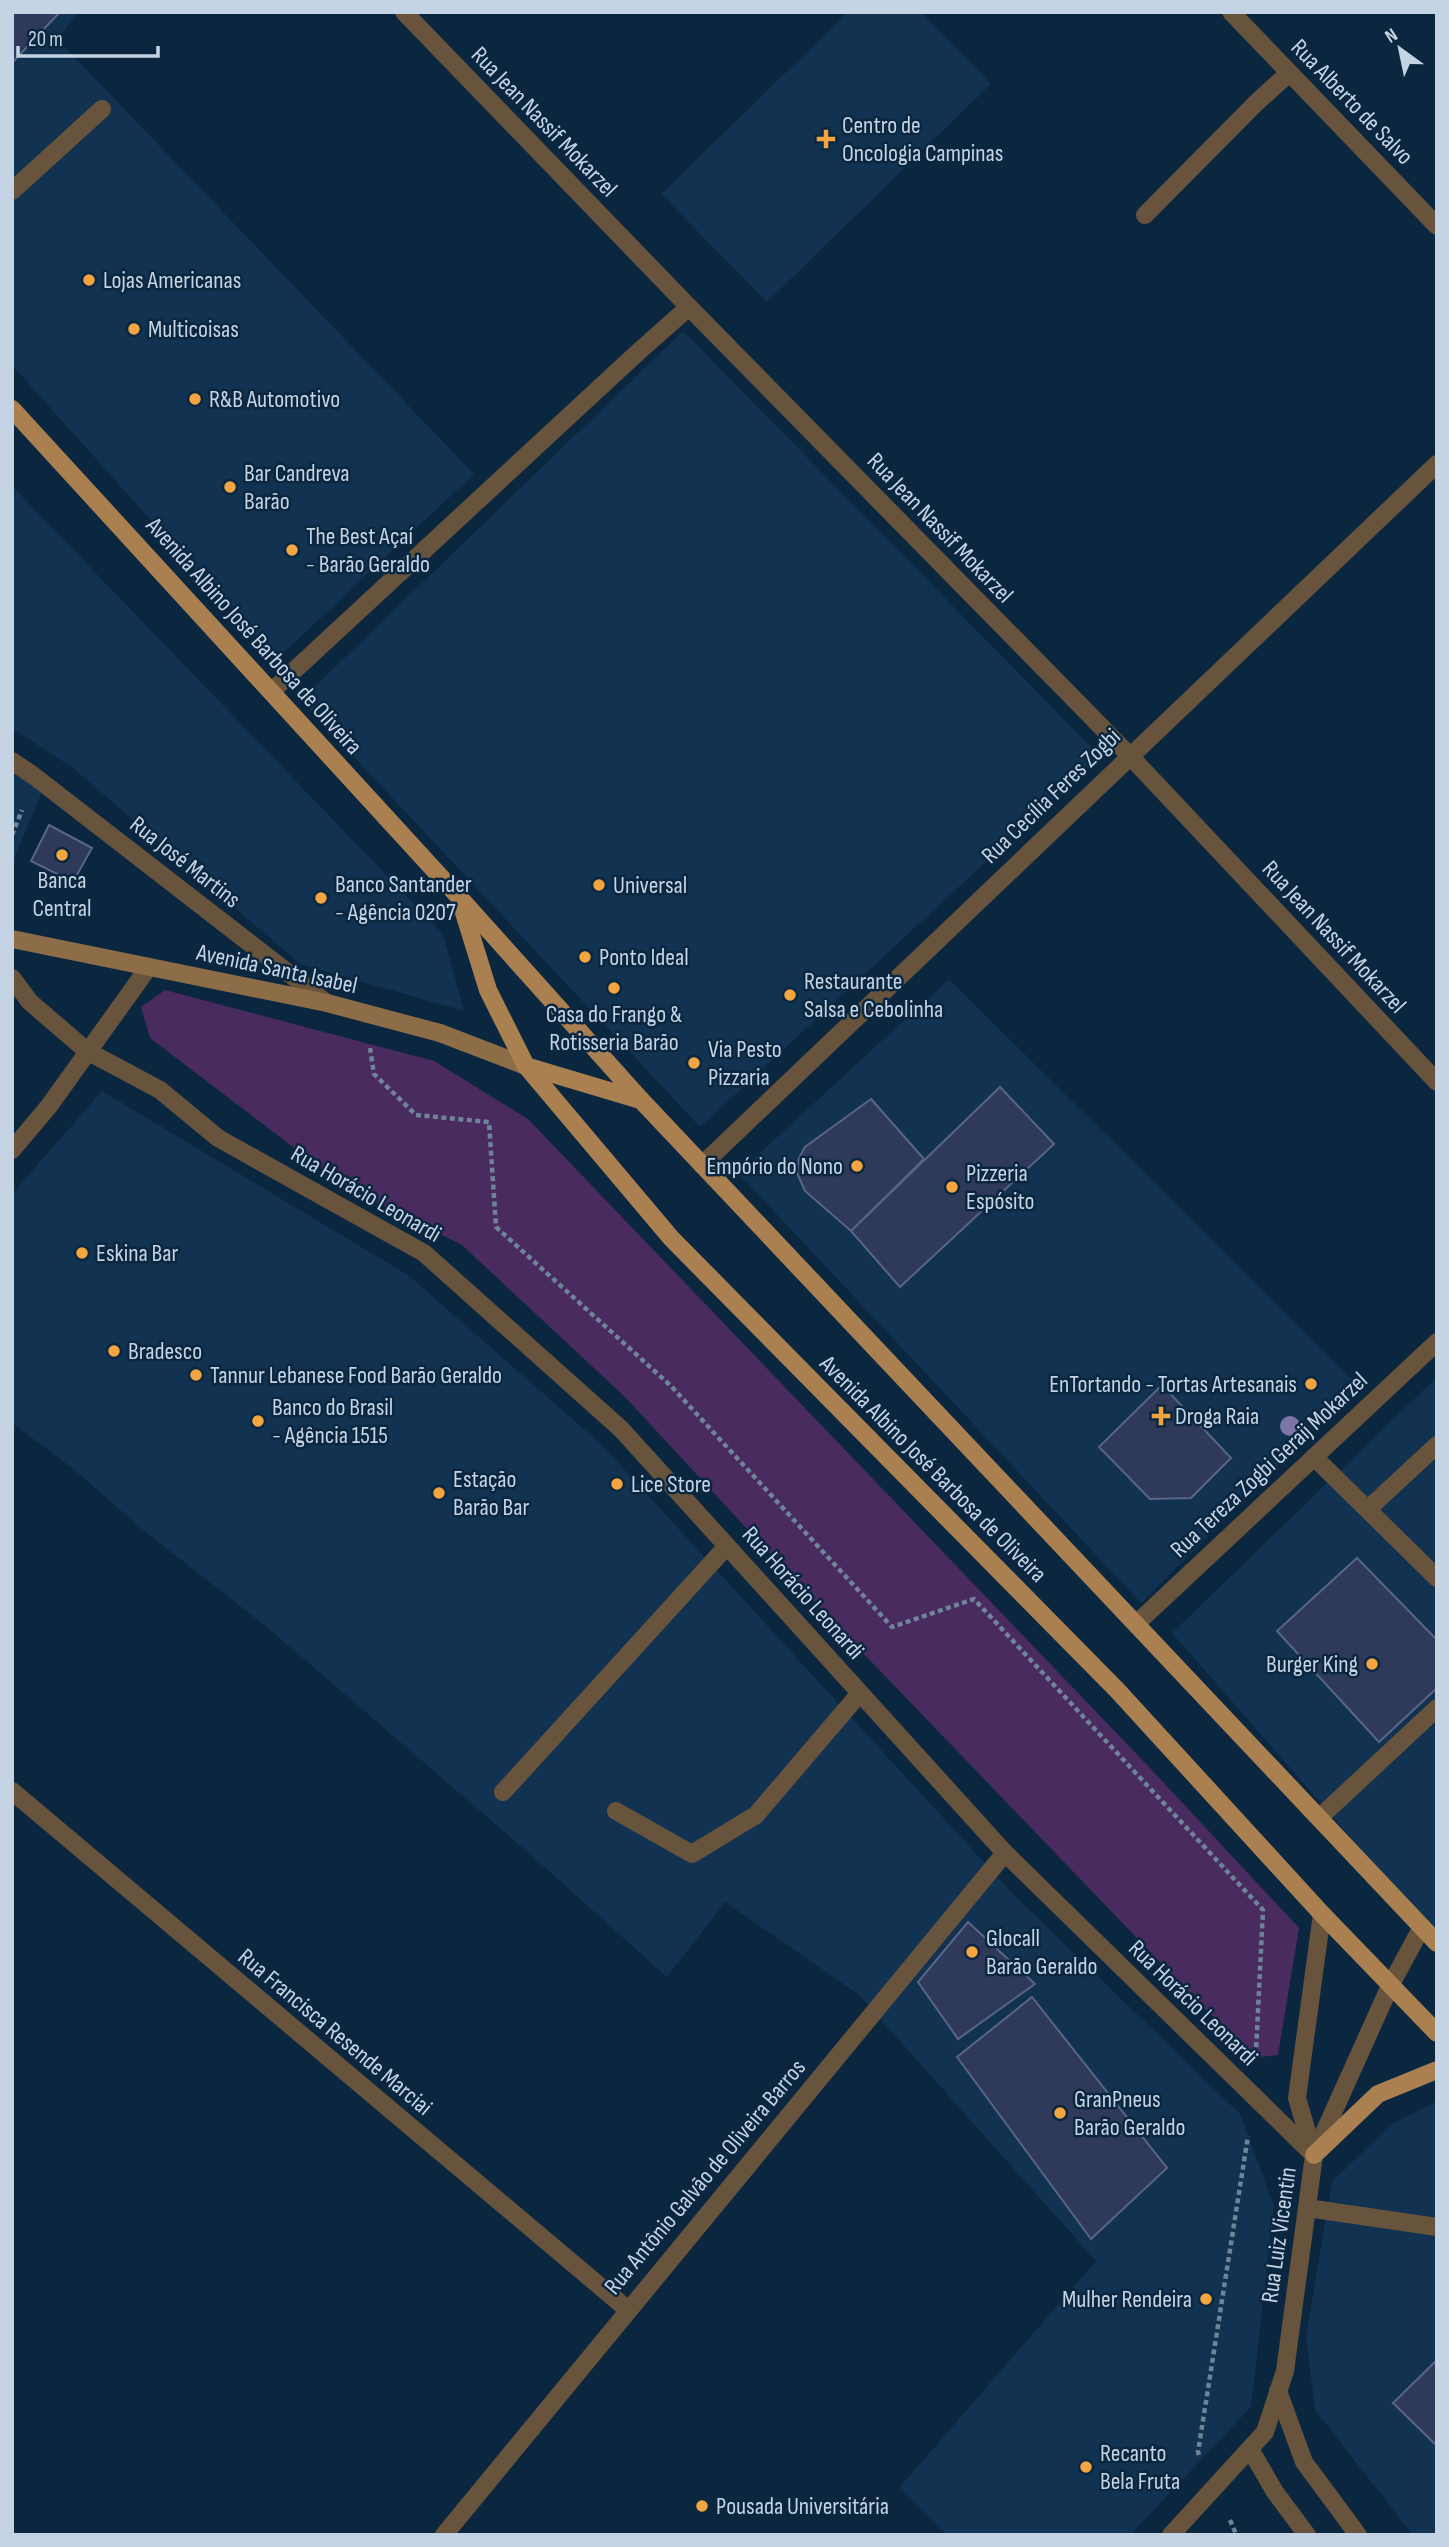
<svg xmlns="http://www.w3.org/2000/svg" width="1449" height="2547" font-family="'Sofia Sans Condensed',sans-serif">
	<rect width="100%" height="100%" fill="#0b2740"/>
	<path fill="#113250" d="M12,12H79L57,39L474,474L276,660L12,365Z
		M844,12H921L991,84L767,302L661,194L845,15Z
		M683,331L1100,756L700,1127L301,700Z
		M12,486L443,934L464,1011L300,964L73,768L12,728Z
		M12,770L43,789L12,864Z
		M949,979L1359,1386L1141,1603L738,1173Z
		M102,1091L408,1275L601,1444L1012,1893L1240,2114L1274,2206L1251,2407L1130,2535H946L899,2488L1096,2261L858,1994L725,1902L667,1977L522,1847L268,1628L143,1530L71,1467L12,1423V1194Z
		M1437,1377V1936L1172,1633Z
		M1437,2101V2535H1413L1315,2410L1306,2336L1332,2182L1390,2125Z"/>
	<path fill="#492b5f" d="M165,990L434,1061L528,1119L1149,1767L1299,1928L1278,2055L1259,2057L1232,2037L837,1626L625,1397L462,1245L348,1189L150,1038L141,1007Z"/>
	<path fill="#2f3959" stroke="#586587" stroke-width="2" d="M12,12H60L12,63Z
		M49,825L92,848L73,882L31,861Z
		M1000,1087L1054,1144L900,1287L851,1231Z
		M871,1099L924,1159L851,1231L805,1191L797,1173L799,1158L805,1147Z
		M1162,1385L1231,1458L1191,1498L1150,1499L1099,1447Z
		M1357,1558L1437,1640V1688L1379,1742L1277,1631Z
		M968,1922L1035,1984L958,2039L918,1982Z
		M1032,1997L1167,2168L1091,2239L957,2057Z
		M1437,2360V2446L1393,2403Z"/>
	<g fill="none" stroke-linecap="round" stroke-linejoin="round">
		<path stroke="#6e8499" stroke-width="4.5" stroke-dasharray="5 3.5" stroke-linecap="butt" d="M12,835L22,810
			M370,1048L374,1074L416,1115L489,1122L496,1227L671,1386L892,1627L974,1599L1263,1910L1256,2051
			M1199,2455L1198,2452L1248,2136
			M1230,2520L1236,2534"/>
		<path stroke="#68533d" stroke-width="18" d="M12,191L102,109
			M1145,215L1256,103L1289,73
			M271,692L636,354L689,307
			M1314,1457L1437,1578
			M1368,1509L1437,1445
			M503,1792L727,1546
			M616,1811L692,1854L756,1815L860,1693
			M1319,1818L1437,1708
			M1307,2208L1437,2227
			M1278,2391L1304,2462L1358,2535
			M1250,2449L1275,2492L1307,2535"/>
		<path stroke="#68533d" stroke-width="18" d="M404,12L689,307L1129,755L1437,1082
			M1231,12L1437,226
			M12,761L34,776L327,1003
			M12,978L30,1002L87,1051L160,1090L218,1138L424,1253L621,1429L1005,1853L1314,2155
			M12,1150L49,1106L148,968
			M702,1165L1437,464
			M1136,1624L1437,1342
			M12,1791L627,2309
			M1313,2152L1297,2098L1322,1914
			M444,2535L1005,1853
			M1171,2535L1265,2432L1285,2371L1314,2155L1390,1986L1422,1927"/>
		<path stroke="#8d6d48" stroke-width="18" d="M12,939L327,1003L440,1033L526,1066"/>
		<path stroke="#aa8050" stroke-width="18" d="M12,409L459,897L641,1100L1437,1943
			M461,903L488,990L526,1066L671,1238L1117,1690L1322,1914L1437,2033
			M526,1066L640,1100
			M1314,2155L1378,2094L1437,2070"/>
	</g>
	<circle fill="#7d75a6" cx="1290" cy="1426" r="10"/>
	<g fill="#f2a541" stroke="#0b2740" stroke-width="2.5">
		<path d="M822.5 128.5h7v7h7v7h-7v7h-7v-7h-7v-7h7z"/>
		<circle cx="89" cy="280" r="7"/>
		<circle cx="134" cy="329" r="7"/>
		<circle cx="195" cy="399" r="7"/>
		<circle cx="230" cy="487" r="7"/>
		<circle cx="292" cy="550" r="7"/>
		<circle cx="62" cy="855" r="7"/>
		<circle cx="599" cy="885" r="7"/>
		<circle cx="321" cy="898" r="7"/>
		<circle cx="585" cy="957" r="7"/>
		<circle cx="614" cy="988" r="7"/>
		<circle cx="790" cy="995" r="7"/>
		<circle cx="694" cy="1063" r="7"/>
		<circle cx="857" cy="1166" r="7"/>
		<circle cx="952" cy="1187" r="7"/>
		<circle cx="82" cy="1253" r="7"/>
		<circle cx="114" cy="1351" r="7"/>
		<circle cx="196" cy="1375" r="7"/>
		<circle cx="1311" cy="1384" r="7"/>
		<path d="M1157.5 1405.5h7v7h7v7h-7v7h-7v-7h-7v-7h7z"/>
		<circle cx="258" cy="1421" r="7"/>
		<circle cx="617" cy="1484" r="7"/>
		<circle cx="439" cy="1493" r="7"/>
		<circle cx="1372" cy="1664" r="7"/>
		<circle cx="972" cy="1952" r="7"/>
		<circle cx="1060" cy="2113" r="7"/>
		<circle cx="1206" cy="2299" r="7"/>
		<circle cx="1086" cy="2467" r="7"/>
		<circle cx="702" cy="2506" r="7"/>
	</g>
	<g text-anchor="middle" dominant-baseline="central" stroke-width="5" stroke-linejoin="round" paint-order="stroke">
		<g font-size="24" fill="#c4d4e5" stroke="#0b2740">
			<text transform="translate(1352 102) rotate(46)">Rua Alberto de Salvo</text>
			<text transform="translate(544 122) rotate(46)">Rua Jean Nassif Mokarzel</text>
			<text transform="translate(940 528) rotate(46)">Rua Jean Nassif Mokarzel</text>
			<text transform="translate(254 636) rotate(48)">Avenida Albino José Barbosa de Oliveira</text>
			<text transform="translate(1051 796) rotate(-44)">Rua Cecília Feres Zogbi</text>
			<text transform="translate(185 862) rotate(38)">Rua José Martins</text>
			<text transform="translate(1334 937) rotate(47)">Rua Jean Nassif Mokarzel</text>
			<text transform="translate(277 969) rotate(12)">Avenida Santa Isabel</text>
			<text transform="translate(366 1194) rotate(30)">Rua Horácio Leonardi</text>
			<text transform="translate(1269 1465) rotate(-43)">Rua Tereza Zogbi Geraij Mokarzel</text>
			<text transform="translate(933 1469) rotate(45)">Avenida Albino José Barbosa de Oliveira</text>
			<text transform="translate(803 1593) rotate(48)">Rua Horácio Leonardi</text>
			<text transform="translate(1193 2003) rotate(44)">Rua Horácio Leonardi</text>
			<text transform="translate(335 2032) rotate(40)">Rua Francisca Resende Marciai</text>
			<text transform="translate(705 2177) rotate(-50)">Rua Antônio Galvão de Oliveira Barros</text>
			<text transform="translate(1279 2235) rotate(-82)">Rua Luiz Vicentin</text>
		</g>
		<g font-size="24" fill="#c4d4e5" stroke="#0b2740" text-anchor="start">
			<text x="842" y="125">Centro de<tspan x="842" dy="28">Oncologia Campinas</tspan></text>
			<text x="103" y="280">Lojas Americanas</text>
			<text x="148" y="329">Multicoisas</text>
			<text x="209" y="399">R&amp;B Automotivo</text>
			<text x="244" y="473">Bar Candreva<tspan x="244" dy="28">Barão</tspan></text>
			<text x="306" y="536">The Best Açaí<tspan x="306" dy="28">- Barão Geraldo</tspan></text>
			<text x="62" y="880" text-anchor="middle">Banca<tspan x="62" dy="28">Central</tspan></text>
			<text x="335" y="884">Banco Santander<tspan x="335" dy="28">- Agência 0207</tspan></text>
			<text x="613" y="885">Universal</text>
			<text x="599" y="957">Ponto Ideal</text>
			<text x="804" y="981">Restaurante<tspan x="804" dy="28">Salsa e Cebolinha</tspan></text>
			<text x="614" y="1014" text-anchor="middle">Casa do Frango &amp;<tspan x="614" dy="28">Rotisseria Barão</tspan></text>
			<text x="708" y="1049">Via Pesto<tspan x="708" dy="28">Pizzaria</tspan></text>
			<text x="843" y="1166" text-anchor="end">Empório do Nono</text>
			<text x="966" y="1173">Pizzeria<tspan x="966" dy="28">Espósito</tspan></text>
			<text x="96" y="1253">Eskina Bar</text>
			<text x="128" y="1351">Bradesco</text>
			<text x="210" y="1375">Tannur Lebanese Food Barão Geraldo</text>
			<text x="1297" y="1384" text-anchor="end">EnTortando - Tortas Artesanais</text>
			<text x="272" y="1407">Banco do Brasil<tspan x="272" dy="28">- Agência 1515</tspan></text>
			<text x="1175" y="1416">Droga Raia</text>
			<text x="453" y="1479">Estação<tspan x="453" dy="28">Barão Bar</tspan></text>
			<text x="631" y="1484">Lice Store</text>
			<text x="1358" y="1664" text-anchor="end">Burger King</text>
			<text x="986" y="1938">Glocall<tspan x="986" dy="28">Barão Geraldo</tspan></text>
			<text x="1074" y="2099">GranPneus<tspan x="1074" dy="28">Barão Geraldo</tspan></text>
			<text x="1192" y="2299" text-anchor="end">Mulher Rendeira</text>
			<text x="1100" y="2453">Recanto<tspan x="1100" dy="28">Bela Fruta</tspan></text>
			<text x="716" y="2506">Pousada Universitária</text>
		</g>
	</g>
	<rect width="1449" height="2547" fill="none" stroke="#c4d4e5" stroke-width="28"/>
	<g transform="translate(1400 49) rotate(327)" stroke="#0b2740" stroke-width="5" paint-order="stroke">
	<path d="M0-5L12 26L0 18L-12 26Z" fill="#c4d4e5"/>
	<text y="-10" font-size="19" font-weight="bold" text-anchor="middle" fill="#c4d4e5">N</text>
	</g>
	<path d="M18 46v10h140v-10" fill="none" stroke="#c4d4e5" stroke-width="3.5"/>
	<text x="28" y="46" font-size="21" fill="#c4d4e5" stroke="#0b2740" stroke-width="5" paint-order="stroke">20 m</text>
</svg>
